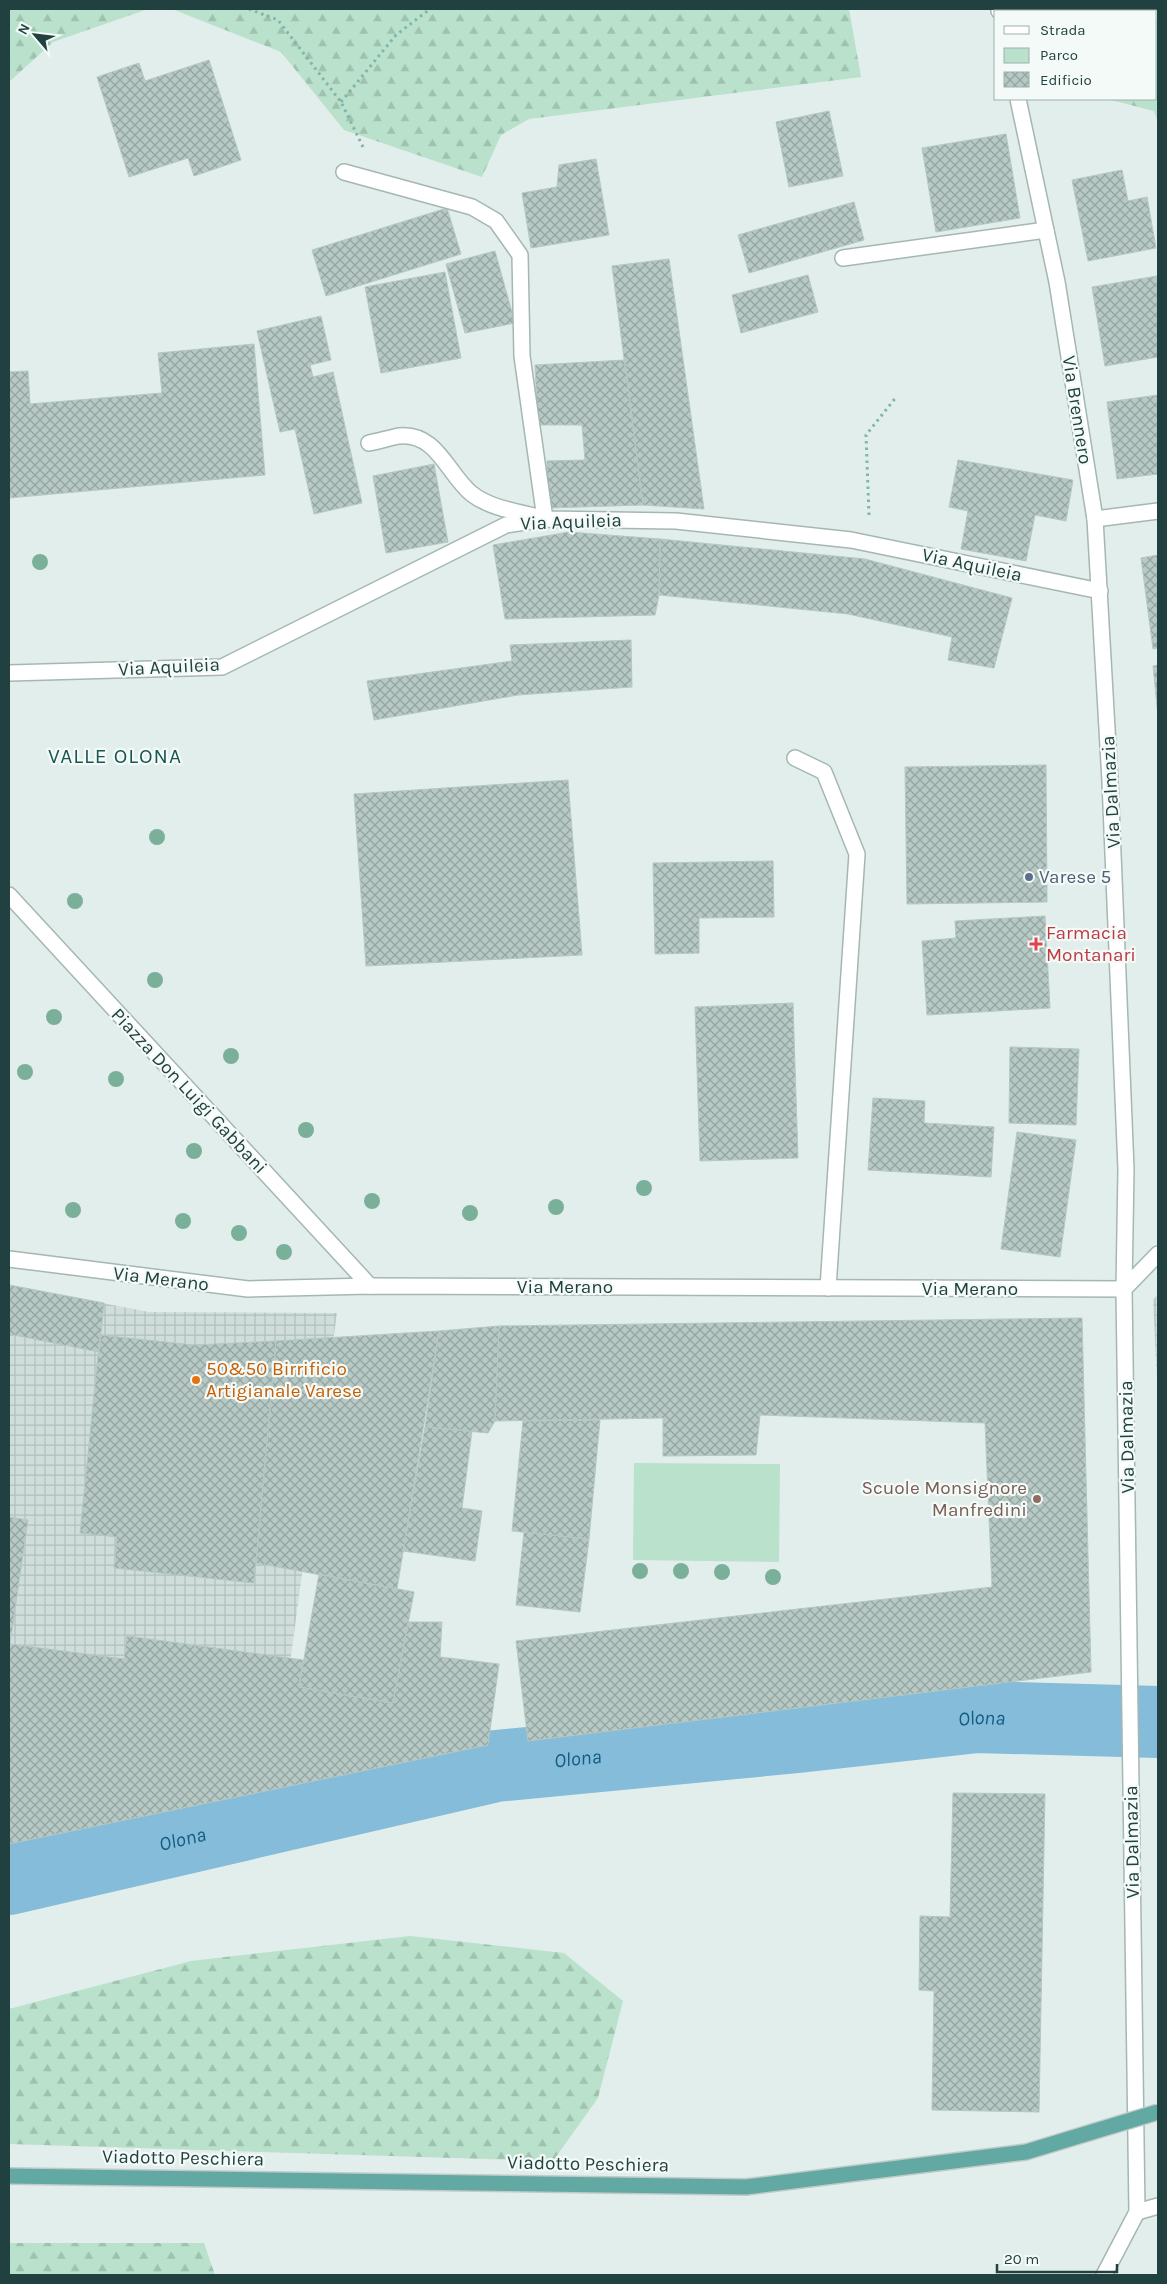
<svg xmlns="http://www.w3.org/2000/svg" width="1167" height="2284" font-family="Karla,sans-serif">
	<defs>
		<pattern id="industrial-grid" width="8" height="8" patternUnits="userSpaceOnUse" patternTransform="scale(1.25)"><rect width="8" height="8" fill="#d0dedb"/><path d="M0 4h8M4 0v8" fill="none" stroke="#b2c0bd"/></pattern>
		<pattern id="forest-firs" width="22" height="20" patternUnits="userSpaceOnUse" patternTransform="scale(1.25)"><rect width="22" height="20" fill="#b9e1cb"/><path d="M5 1l3.5 6h-7zM16 11l3.5 6h-7z" fill="#9fc2af"/></pattern>
		<pattern id="building-cross-hatch" width="8" height="8" patternUnits="userSpaceOnUse" patternTransform="scale(1.25)"><rect width="8" height="8" fill="#b7c9c5"/><path d="M0 0l8 8M0 8l8-8" fill="none" stroke="#94a5a1"/></pattern>
	</defs>
	<rect width="100%" height="100%" fill="#e2eeeb"/>
	<path fill="url(#industrial-grid)" d="M9,1285L149,1312L337,1313L272,1798L9,1844Z
		M1158,1294V1400L1153,1300Z"/>
	<path fill="url(#forest-firs)" d="M9,9H148L53,42L9,82Z
		M172,9H849L861,77L529,119L501,135L482,177L344,130L281,52Z
		M1013,9H1152L1153,11H1014Z
		M1156,18L1158,24V123L1154,111L1107,99H1156Z
		M410,1936L564,1953L623,2001L598,2098L553,2161L9,2144V2009L191,1961Z
		M9,2243H204L215,2275H9Z"/>
	<path fill="#b9e1cb" d="M634,1463L780,1464L779,1562L633,1560Z"/>
	<g fill="none" stroke-linecap="round" stroke-linejoin="round">
		<path stroke="#84bcd9" stroke-width="72" id="s1" d="M9,1879L496,1766L798,1737L977,1717L1158,1722"/>
	</g>
	<path fill="url(#building-cross-hatch)" stroke="#b4c8c4" d="M209,60L241,160L194,176L188,158L129,177L97,77L139,63L145,81Z
		M829,111L843,176L789,187L776,122Z
		M1006,134L1020,218L936,232L922,148Z
		M596,159L609,235L531,248L522,193L557,187L559,165Z
		M1122,170L1128,201L1147,197L1156,248L1088,261L1072,180Z
		M854,202L864,240L749,273L738,235Z
		M447,208L461,254L326,296L312,250Z
		M495,251L515,323L465,333L446,264Z
		M669,259L704,509L643,505L612,266Z
		M445,272L461,358L381,373L365,287Z
		M808,275L818,312L741,333L732,295Z
		M1157,276L1158,357L1105,366L1092,287Z
		M321,316L331,360L310,365L313,377L333,372L362,503L314,514L295,429L280,432L257,331Z
		M254,344L265,475L9,498V372L28,371L30,404L162,393L158,353Z
		M625,360L643,505L548,508L547,461L585,460L582,425H538L535,365Z
		M1158,395V474L1117,479L1107,402Z
		M958,460L1073,480L1066,521L1035,515L1026,561L961,549L968,511L949,507Z
		M434,464L448,542L386,553L373,476Z
		M569,532L660,539L659,595L655,615L505,619L493,545Z
		M660,539L865,559L1012,598L994,668L948,660L952,637L848,614L659,595Z
		M1158,555V648L1153,649L1141,558Z
		M631,640L632,687L518,695L374,720L367,681L512,661L510,645Z
		M1158,665V716L1153,666Z
		M1046,765L1047,902L907,904L905,767Z
		M568,780L582,955L366,966L354,794Z
		M773,861L774,917L699,918V953L655,954L653,863Z
		M1045,916L1050,1008L927,1015L922,941L956,938L955,921Z
		M793,1003L798,1158L700,1161L695,1007Z
		M1010,1047L1079,1049L1076,1125L1009,1123Z
		M873,1098L925,1101L924,1123L994,1127L991,1177L868,1170Z
		M1017,1132L1076,1140L1060,1257L1001,1249Z
		M9,1285L104,1303L99,1352L9,1334Z
		M1082,1318L1091,1672L528,1741L516,1641L992,1587L985,1423L760,1415L756,1455L663,1456V1418L495,1421L499,1326Z
		M499,1326L495,1421L488,1433L425,1427L439,1331Z
		M439,1331L397,1589L256,1563L276,1341Z
		M100,1335L194,1345L276,1341L254,1583L114,1568L117,1537L80,1533Z
		M600,1420L589,1539L512,1531L523,1421Z
		M425,1427L472,1431L462,1508L482,1511L475,1561L403,1551Z
		M9,1517L28,1520L10,1644L124,1659L127,1636L303,1660L299,1687L393,1703L408,1622H442L440,1657L499,1664L488,1745L9,1844Z
		M524,1532L589,1539L580,1612L516,1605Z
		M319,1574L414,1592L393,1703L299,1687Z
		M953,1793L1045,1794L1039,2112L932,2110L934,1991L919,1990L920,1916L950,1917Z"/>
	<g fill="none" stroke-linecap="round" stroke-linejoin="round">
		<g stroke="#a4b7b4" stroke-width="18">
			<path id="service" d="M369,443C379,441 389,438 399,436C437,432 448,475 472,494C491,509 521,512 545,519
				M795,758L824,772L857,854L828,1288"/>
		</g>
		<g stroke="#a4b7b4" stroke-width="18">
			<path id="minor" d="M344,172L472,207L496,221L520,255L522,356L545,519
				M843,258L1046,230
				M1095,519L1158,511
				M9,673L222,667L506,525L545,519L676,521L851,540L1100,591
				M9,895L370,1286
				M1137,2212L1158,2206"/>
		</g>
		<g stroke="#a4b7b4" stroke-width="18">
			<path id="tertiary" d="M999,9V11
				M1018,99L1057,282L1095,519L1110,781L1126,1169L1124,1289L1137,2212L1104,2275
				M9,1259L248,1289L370,1286L1124,1289
				M1124,1289L1158,1254"/>
		</g>
		<path stroke="#7fb5ae" stroke-width="3" stroke-dasharray="2.5 4" stroke-linecap="butt" d="M249,9L278,20L341,102L363,147
			M341,102L396,35L430,9
			M869,515L866,435L897,396"/>
		<use href="#service" stroke="#fff" stroke-width="15"/>
		<use href="#minor" stroke="#fff" stroke-width="15"/>
		<use href="#tertiary" stroke="#fff" stroke-width="15"/>
		<g stroke="#c1cac9" stroke-width="18" stroke-linecap="butt">
			<path id="primary-bridge" d="M9,2176L746,2187L1026,2152L1158,2112"/>
		</g>
		<use href="#primary-bridge" stroke="#62a8a3" stroke-width="15"/>
	</g>
	<g fill="#7ab09a">
		<circle cx="40" cy="562" r="8"/>
		<circle cx="157" cy="837" r="8"/>
		<circle cx="75" cy="901" r="8"/>
		<circle cx="155" cy="980" r="8"/>
		<circle cx="54" cy="1017" r="8"/>
		<circle cx="231" cy="1056" r="8"/>
		<circle cx="25" cy="1072" r="8"/>
		<circle cx="116" cy="1079" r="8"/>
		<circle cx="306" cy="1130" r="8"/>
		<circle cx="194" cy="1151" r="8"/>
		<circle cx="644" cy="1188" r="8"/>
		<circle cx="372" cy="1201" r="8"/>
		<circle cx="556" cy="1207" r="8"/>
		<circle cx="73" cy="1210" r="8"/>
		<circle cx="470" cy="1213" r="8"/>
		<circle cx="183" cy="1221" r="8"/>
		<circle cx="239" cy="1233" r="8"/>
		<circle cx="284" cy="1252" r="8"/>
		<circle cx="640" cy="1571" r="8"/>
		<circle cx="681" cy="1571" r="8"/>
		<circle cx="722" cy="1572" r="8"/>
		<circle cx="773" cy="1577" r="8"/>
	</g>
	<circle fill="#5c6f8a" stroke="#f3faf8" stroke-width="2" cx="1029" cy="877" r="5"/>
	<path fill="#e0444e" stroke="#f3faf8" stroke-width="2" d="M1033.5 936.5h5v5h5v5h-5v5h-5v-5h-5v-5h5z"/>
	<circle fill="#e8710a" stroke="#f3faf8" stroke-width="2" cx="196" cy="1380" r="5"/>
	<circle fill="#8d6e63" stroke="#f3faf8" stroke-width="2" cx="1037" cy="1499" r="5"/>
	<g text-anchor="middle" dominant-baseline="central" stroke-width="4.5" stroke-linejoin="round" paint-order="stroke">
		<g font-size="19" fill="#20413f" stroke="#f3faf8">
			<text transform="translate(1077 410) rotate(81)">Via Brennero</text>
			<text transform="translate(571 522) rotate(-2)">Via Aquileia</text>
			<text transform="translate(972 565) rotate(12)">Via Aquileia</text>
			<text transform="translate(169 667) rotate(-3)">Via Aquileia</text>
			<text transform="translate(1111 792) rotate(-93)">Via Dalmazia</text>
			<text transform="translate(189 1091) rotate(47)">Piazza Don Luigi Gabbani</text>
			<text transform="translate(161 1279) rotate(7)">Via Merano</text>
			<text x="565" y="1287">Via Merano</text>
			<text x="970" y="1289">Via Merano</text>
			<text transform="translate(1127 1437) rotate(-91)">Via Dalmazia</text>
			<text transform="translate(1132 1842) rotate(-91)">Via Dalmazia</text>
			<text transform="translate(183 2158) rotate(1)">Viadotto Peschiera</text>
			<text transform="translate(588 2164) rotate(1)">Viadotto Peschiera</text>
		</g>
		<g font-size="19" fill="#4e5e75" stroke="#f3faf8" text-anchor="start">
			<text x="1039" y="877">Varese 5</text>
		</g>
		<g font-size="19" fill="#be3a42" stroke="#f3faf8" text-anchor="start">
			<text x="1046" y="933">Farmacia<tspan x="1046" dy="22">Montanari</tspan></text>
		</g>
		<g font-size="19" fill="#c56008" stroke="#f3faf8" text-anchor="start">
			<text x="206" y="1369">50&amp;50 Birrificio<tspan x="206" dy="22">Artigianale Varese</tspan></text>
		</g>
		<g font-size="19" fill="#785e54" stroke="#f3faf8" text-anchor="end">
			<text x="1027" y="1488">Scuole Monsignore<tspan x="1027" dy="22">Manfredini</tspan></text>
		</g>
		<g font-size="20" font-style="italic" fill="#135c84" stroke="#f3faf8">
			<text stroke="none"><textPath href="#s1" startOffset="988">Olona</textPath></text>
			<text stroke="none"><textPath href="#s1" startOffset="582">Olona</textPath></text>
			<text stroke="none"><textPath href="#s1" startOffset="178">Olona</textPath></text>
		</g>
		<g font-size="21" letter-spacing="1" fill="#195652" stroke="#f3faf8">
			<text x="115" y="756">VALLE OLONA</text>
		</g>
	</g>
	<rect width="1167" height="2284" fill="none" stroke="#20413f" stroke-width="20"/>
	<rect x="994" y="10" width="162" height="90" fill="#f3faf8" stroke="#9fb0ae"/>
	<rect x="1004" y="26" width="25" height="8" fill="#ffffff" stroke="#9fb0ae"/>
	<text x="1040" y="35" font-size="15" fill="#20413f">Strada</text>
	<rect x="1004" y="48" width="25" height="15" fill="#b9e1cb" stroke="#9fb0ae"/>
	<text x="1040" y="60" font-size="15" fill="#20413f">Parco</text>
	<rect x="1004" y="72" width="25" height="15" fill="url(#building-cross-hatch)" stroke="#9fb0ae"/>
	<text x="1040" y="85" font-size="15" fill="#20413f">Edificio</text>
	<g transform="translate(35 35) rotate(298)" stroke="#f3faf8" stroke-width="4" paint-order="stroke">
	<path d="M0-4L9 19L0 12L-9 19Z" fill="#20413f"/>
	<text y="-8" font-size="14" font-weight="bold" text-anchor="middle" fill="#20413f">N</text>
	</g>
	<path d="M997 2264v8h120v-8" fill="none" stroke="#20413f" stroke-width="2.5"/>
	<text x="1004" y="2264" font-size="15" fill="#20413f" stroke="#f3faf8" stroke-width="4" paint-order="stroke">20 m</text>
</svg>
